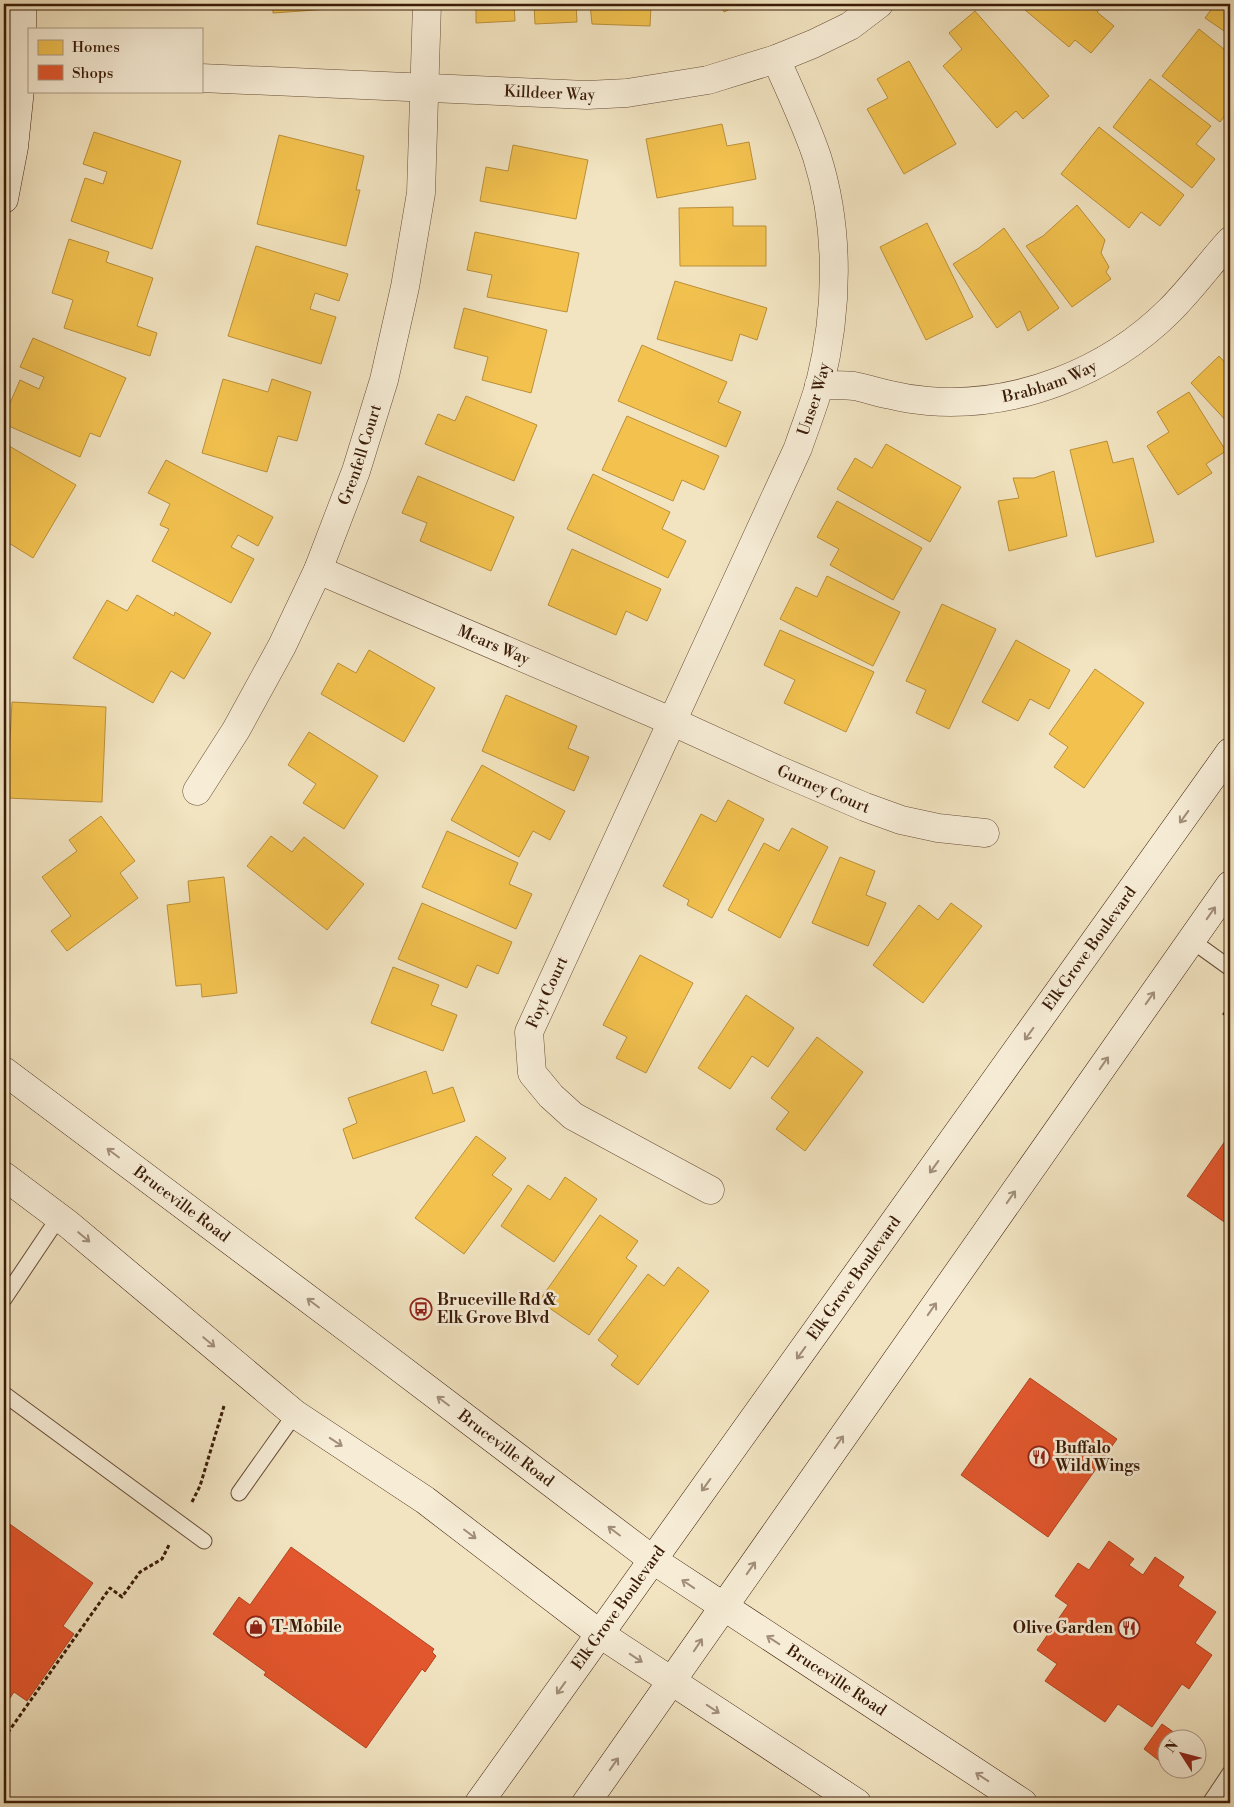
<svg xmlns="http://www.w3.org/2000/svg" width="1234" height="1807" font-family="'Libre Bodoni',serif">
	<rect width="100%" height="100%" fill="#f2e4c1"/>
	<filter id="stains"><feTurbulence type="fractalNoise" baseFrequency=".004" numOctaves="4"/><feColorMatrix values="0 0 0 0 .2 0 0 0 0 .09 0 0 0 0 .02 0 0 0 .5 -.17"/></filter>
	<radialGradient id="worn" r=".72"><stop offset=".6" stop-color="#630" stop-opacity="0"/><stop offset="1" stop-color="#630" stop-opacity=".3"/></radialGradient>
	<path fill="#f2c14e" stroke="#bb8f39" d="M273,4H372V6L273,13Z
		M476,4H514L515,21L476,23Z
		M534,4H576L577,22L535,24Z
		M590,4H690V7L651,5L650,26L592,24Z
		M721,4H741L724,12Z
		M1018,4H1104L1097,12L1114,26L1091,53L1075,40L1069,47Z
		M1215,4H1230V35L1205,18Z
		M975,11L1049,96L1023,119L1016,111L997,128L943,66L962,49L949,33Z
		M1199,29L1230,54V109L1220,122L1162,76Z
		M909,61L956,144L904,174L867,109L888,98L877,79Z
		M1150,79L1211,126L1196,144L1215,159L1192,188L1113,127Z
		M722,124L727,146L749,142L756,179L657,198L646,139Z
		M1099,127L1184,195L1160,226L1141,212L1129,228L1061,174Z
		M94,132L181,161L152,249L71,221L85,178L103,184L107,172L83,164Z
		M279,135L364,156L356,190H360L346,246L257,224Z
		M513,145L588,160L576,219L480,201L486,167L508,171Z
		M1077,205L1105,240L1101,253L1109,267L1106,272L1111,279L1072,307L1026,246L1043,236Z
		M733,207V226H766V266H680L679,208Z
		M927,223L973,317L926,340L880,247Z
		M1004,228L1059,308L1028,331L1020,311L997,328L953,264L979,248Z
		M475,232L579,253L567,312L487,297L492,275L467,270Z
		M69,239L109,252L106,262L153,278L137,326L157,333L150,356L64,328L73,300L52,293Z
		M256,246L348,274L339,301L315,293L310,309L336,317L321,364L228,336Z
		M675,281L767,308L757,340L740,334L732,361L657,339Z
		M464,308L547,330L531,393L482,380L488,357L454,348Z
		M33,338L126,378L100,437L90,433L80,457L4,424V417L20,380L39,389L44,377L20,367Z
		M642,345L727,382L718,402L741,412L726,447L618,401Z
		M1219,356L1230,368V425L1191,383Z
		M223,379L268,392L272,379L311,392L297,441L278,436L267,472L202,453Z
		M1189,392L1226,451L1206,464L1212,473L1178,495L1147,446L1169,432L1157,412Z
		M466,396L537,425L514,481L425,444L438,414L455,421Z
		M627,416L719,456L704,490L682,480L673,501L602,470Z
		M1107,441L1113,463L1133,458L1154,542L1096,557L1070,450Z
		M4,443L76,485L33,558L4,540Z
		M886,444L961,487L930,542L837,489L855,458L872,468Z
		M166,460L273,517L258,546L238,535L231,547L254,559L231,603L152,561L169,529L160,525L170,504L148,493Z
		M1054,471L1067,536L1009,551L998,501L1019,498L1013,478H1034Z
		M593,474L670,512L662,529L686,541L668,578L567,529Z
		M418,476L514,517L491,571L420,541L427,523L402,513Z
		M837,501L922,548L893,600L830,565L839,549L817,537Z
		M572,549L661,589L647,621L626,611L616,635L548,605Z
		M827,576L900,612L873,666L780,619L796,587L817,597Z
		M137,595L174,616L175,612L211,633L184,679L171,671L153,703L73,658L107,600L127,611Z
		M942,604L996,629L949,729L916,713L926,690L906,681Z
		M780,630L874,672L846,732L784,703L795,680L764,665Z
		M1016,640L1070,670L1049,709L1030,699L1018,721L982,702Z
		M369,650L435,688L404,742L321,694L338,663L356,673Z
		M1095,669L1144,703L1084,788L1054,767L1068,747L1049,734Z
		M506,695L577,726L568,748L589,757L574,791L482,751Z
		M12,702L106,707L102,802L7,798Z
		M309,732L378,776L344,829L303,803L316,784L288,765Z
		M482,765L565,811L550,840L533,831L519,857L451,820Z
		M728,800L764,819L712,918L687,905L689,900L663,886L701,814L716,822Z
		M101,816L135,861L120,873L138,898L67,951L51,931L71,916L42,877L77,851L69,840Z
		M792,828L828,847L780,938L728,910L764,843L779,851Z
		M447,831L518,863L509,884L532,894L516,929L422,887Z
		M271,836L292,852L304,837L364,884L327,930L247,866Z
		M840,857L875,871L866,895L886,903L868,946L812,923Z
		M224,877L237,993L202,997L201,984L176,986L167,905L190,902L188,881Z
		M422,903L512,942L498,974L477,965L467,988L398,959Z
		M951,903L982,926L923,1003L873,965L919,905L938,920Z
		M640,955L693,983L646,1073L616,1058L627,1037L603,1025Z
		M393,967L439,985L431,1005L457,1015L443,1051L371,1023Z
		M746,995L794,1028L768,1067L752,1056L730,1089L698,1068Z
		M817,1037L863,1072L805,1151L776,1129L789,1112L771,1098Z
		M426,1071L433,1094L453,1087L465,1121L353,1159L343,1129L357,1123L348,1098Z
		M476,1136L506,1158L492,1175L512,1189L464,1254L415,1218Z
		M565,1177L597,1199L554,1262L501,1226L528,1185L550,1200Z
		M600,1215L638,1241L626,1258L637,1266L589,1335L539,1301Z
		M678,1267L709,1291L638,1385L611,1365L618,1356L598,1340L648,1274L664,1286Z"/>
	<path fill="#e4572e" stroke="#b14522" d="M1230,1134V1226L1187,1196Z
		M1030,1378L1117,1439L1048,1537L961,1475Z
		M4,1520L93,1583L63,1626L74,1634L27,1701L14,1692L4,1707Z
		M1109,1541L1134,1559L1129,1565L1143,1575L1155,1557L1184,1577L1178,1586L1216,1612L1195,1643L1212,1655L1189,1689L1182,1684L1152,1727L1118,1704L1105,1722L1045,1681L1057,1664L1037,1650L1068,1605L1055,1596L1078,1563L1089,1570Z
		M291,1547L434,1649L432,1652L436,1656L425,1672L422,1669L366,1748L264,1675L266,1672L213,1634L239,1597L250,1605Z
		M1162,1724L1185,1740H1166V1766L1144,1749Z
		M1196,1748L1203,1752L1196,1761Z
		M1172,1770H1190L1184,1778Z"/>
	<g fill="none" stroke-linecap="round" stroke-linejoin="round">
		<g stroke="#684d36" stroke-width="17">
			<path id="lane" d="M1191,940L1230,968
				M4,1299L59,1217
				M4,1394L204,1541
				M239,1493L295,1414
				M1210,1803L1230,1773"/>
		</g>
		<g stroke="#684d36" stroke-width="29">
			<g id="street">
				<path id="s1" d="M201,78L587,95L627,93L708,80L776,59L813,44L850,26L879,4"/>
				<path id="s2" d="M819,385C831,385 842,385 854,386C866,388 878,393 891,395C903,398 916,400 928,401C1017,408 1108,372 1170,310C1192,288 1210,263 1230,241"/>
				<path id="s3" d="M318,570L671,721L776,769L865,807L901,820L938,828L985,833"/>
				<path id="s4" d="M197,791L236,730L282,646L318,570L356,471L384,380L405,287L421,193L427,4"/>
				<path id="s5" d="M710,1190L573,1116L551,1096L532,1073L529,1032L798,448C805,427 814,405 820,383C838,311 840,229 817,157C806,124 790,91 776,59"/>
			</g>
		</g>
		<g stroke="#3a1b07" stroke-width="29">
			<g id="secondary">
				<path d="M4,199L14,147L22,70V4"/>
				<path id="s6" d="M4,1071L355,1334L653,1560L1023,1803"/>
				<path d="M4,1176L68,1224L295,1414L425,1500L600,1634L857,1803"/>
				<path id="s7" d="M479,1803L1230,752"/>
				<path d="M586,1803L1230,885"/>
			</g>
		</g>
		<path stroke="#3a1b07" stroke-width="3" stroke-dasharray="4 2.5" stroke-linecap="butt" d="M1223,1013L1230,1018
			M192,1502L200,1486L224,1406
			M4,1738L110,1588L122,1597L140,1572L162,1559L169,1545"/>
		<use href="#lane" stroke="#f7edd7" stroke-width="15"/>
		<use href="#street" stroke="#f7edd7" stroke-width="28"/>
		<use href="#secondary" stroke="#f7edd7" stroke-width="28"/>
	</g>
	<defs><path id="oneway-shaft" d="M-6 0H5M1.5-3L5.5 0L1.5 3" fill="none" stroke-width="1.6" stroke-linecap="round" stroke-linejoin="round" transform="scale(1.25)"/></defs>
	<g stroke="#a28e79">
		<use href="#oneway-shaft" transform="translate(1184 817) rotate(126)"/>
		<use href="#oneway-shaft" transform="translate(1211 913) rotate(-55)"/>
		<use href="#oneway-shaft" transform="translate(1150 998) rotate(-55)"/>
		<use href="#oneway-shaft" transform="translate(1029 1034) rotate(126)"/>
		<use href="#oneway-shaft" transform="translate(1104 1063) rotate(-55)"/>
		<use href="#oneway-shaft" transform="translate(113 1153) rotate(-143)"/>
		<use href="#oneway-shaft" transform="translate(934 1167) rotate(126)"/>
		<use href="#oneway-shaft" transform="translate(1011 1197) rotate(-55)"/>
		<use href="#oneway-shaft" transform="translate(84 1237) rotate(40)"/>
		<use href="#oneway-shaft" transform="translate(313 1303) rotate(-143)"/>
		<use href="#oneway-shaft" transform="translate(932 1309) rotate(-55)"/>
		<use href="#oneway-shaft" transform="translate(209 1342) rotate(40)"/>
		<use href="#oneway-shaft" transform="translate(801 1353) rotate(126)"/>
		<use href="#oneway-shaft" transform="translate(443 1401) rotate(-143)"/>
		<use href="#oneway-shaft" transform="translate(336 1442) rotate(33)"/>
		<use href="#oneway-shaft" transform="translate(839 1442) rotate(-55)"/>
		<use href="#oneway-shaft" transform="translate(706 1485) rotate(126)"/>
		<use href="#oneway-shaft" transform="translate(614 1531) rotate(-143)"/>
		<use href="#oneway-shaft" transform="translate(470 1534) rotate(37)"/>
		<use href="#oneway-shaft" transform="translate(751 1568) rotate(-55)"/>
		<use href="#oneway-shaft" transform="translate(688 1584) rotate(-146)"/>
		<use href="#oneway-shaft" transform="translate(773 1640) rotate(-147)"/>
		<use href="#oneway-shaft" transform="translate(698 1645) rotate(-56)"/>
		<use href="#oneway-shaft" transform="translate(636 1658) rotate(33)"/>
		<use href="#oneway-shaft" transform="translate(561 1688) rotate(126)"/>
		<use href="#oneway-shaft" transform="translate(713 1709) rotate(33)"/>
		<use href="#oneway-shaft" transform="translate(614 1764) rotate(-55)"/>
		<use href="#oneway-shaft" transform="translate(982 1777) rotate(-147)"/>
	</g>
	<defs>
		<g id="bus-ring" transform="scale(1.125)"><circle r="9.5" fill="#f7edd7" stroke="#8f2418" stroke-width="1.5"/><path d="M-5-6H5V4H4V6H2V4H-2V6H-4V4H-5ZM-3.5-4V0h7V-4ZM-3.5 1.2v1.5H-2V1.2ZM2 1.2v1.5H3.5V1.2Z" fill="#8f2418"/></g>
		<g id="restaurant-ring" transform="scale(1.125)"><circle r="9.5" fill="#f7edd7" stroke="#8f2418" stroke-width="1.5"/><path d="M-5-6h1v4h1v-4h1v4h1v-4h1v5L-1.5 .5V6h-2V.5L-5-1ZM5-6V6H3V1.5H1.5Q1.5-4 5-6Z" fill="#8f2418"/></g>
		<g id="shop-ring" transform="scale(1.125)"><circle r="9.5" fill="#f7edd7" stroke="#8f2418" stroke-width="1.5"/><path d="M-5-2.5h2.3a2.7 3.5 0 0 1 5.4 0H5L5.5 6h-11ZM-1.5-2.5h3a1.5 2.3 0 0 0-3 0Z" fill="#8f2418"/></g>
	</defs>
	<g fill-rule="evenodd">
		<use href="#bus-ring" x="421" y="1309"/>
		<use href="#restaurant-ring" x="1039" y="1457"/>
		<use href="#shop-ring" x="256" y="1627"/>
		<use href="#restaurant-ring" x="1129" y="1628"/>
	</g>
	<g text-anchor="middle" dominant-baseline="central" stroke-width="5" stroke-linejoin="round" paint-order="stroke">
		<g font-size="16" fill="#3a1b07" stroke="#f7edd7">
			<text stroke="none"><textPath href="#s1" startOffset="349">Killdeer Way</textPath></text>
			<text stroke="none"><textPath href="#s2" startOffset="235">Brabham Way</textPath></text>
			<text stroke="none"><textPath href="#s5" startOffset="951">Unser Way</textPath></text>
			<text stroke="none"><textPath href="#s4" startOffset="375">Grenfell Court</textPath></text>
			<text stroke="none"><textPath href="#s3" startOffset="191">Mears Way</textPath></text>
			<text stroke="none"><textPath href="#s3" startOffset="551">Gurney Court</textPath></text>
			<text stroke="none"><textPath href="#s7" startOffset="1050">Elk Grove Boulevard</textPath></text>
			<text stroke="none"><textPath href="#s5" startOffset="300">Foyt Court</textPath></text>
			<text stroke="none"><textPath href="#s6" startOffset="222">Bruceville Road</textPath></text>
			<text stroke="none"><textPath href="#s7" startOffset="645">Elk Grove Boulevard</textPath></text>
			<text stroke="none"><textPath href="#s6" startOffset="628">Bruceville Road</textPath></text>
			<text stroke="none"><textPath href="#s7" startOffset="240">Elk Grove Boulevard</textPath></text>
			<text stroke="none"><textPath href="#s6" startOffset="1032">Bruceville Road</textPath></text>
		</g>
		<g font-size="16" font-weight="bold" fill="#3a1b07" stroke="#f7edd7" text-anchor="start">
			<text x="437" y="1300">Bruceville Rd &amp;<tspan x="437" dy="18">Elk Grove Blvd</tspan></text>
			<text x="1055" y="1448">Buffalo<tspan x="1055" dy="18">Wild Wings</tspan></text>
			<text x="272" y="1627">T-Mobile</text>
			<text x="1113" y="1628" text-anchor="end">Olive Garden</text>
		</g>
	</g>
	<rect width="1234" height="1807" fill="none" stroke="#f2e4c1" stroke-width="20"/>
	<rect x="5" y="5" width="1224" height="1797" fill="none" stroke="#3a1b07" stroke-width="2.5"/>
	<rect x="10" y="10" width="1214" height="1787" fill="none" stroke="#3a1b07"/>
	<rect x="28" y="28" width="175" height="65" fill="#f7edd7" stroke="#ab9984"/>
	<rect x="38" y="40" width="25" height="15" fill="#f2c14e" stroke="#ab9984"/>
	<text x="72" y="52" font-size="15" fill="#3a1b07">Homes</text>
	<rect x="38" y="65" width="25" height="15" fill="#e4572e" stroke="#ab9984"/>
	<text x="72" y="78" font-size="15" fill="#3a1b07">Shops</text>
	<g transform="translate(1182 1754) rotate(306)"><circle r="24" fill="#f7edd7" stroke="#ab9984"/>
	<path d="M0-4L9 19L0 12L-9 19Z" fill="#8f2418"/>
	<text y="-8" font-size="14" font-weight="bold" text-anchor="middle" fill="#3a1b07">N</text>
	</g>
	<rect width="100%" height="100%" filter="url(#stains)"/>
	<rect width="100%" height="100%" fill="url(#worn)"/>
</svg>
